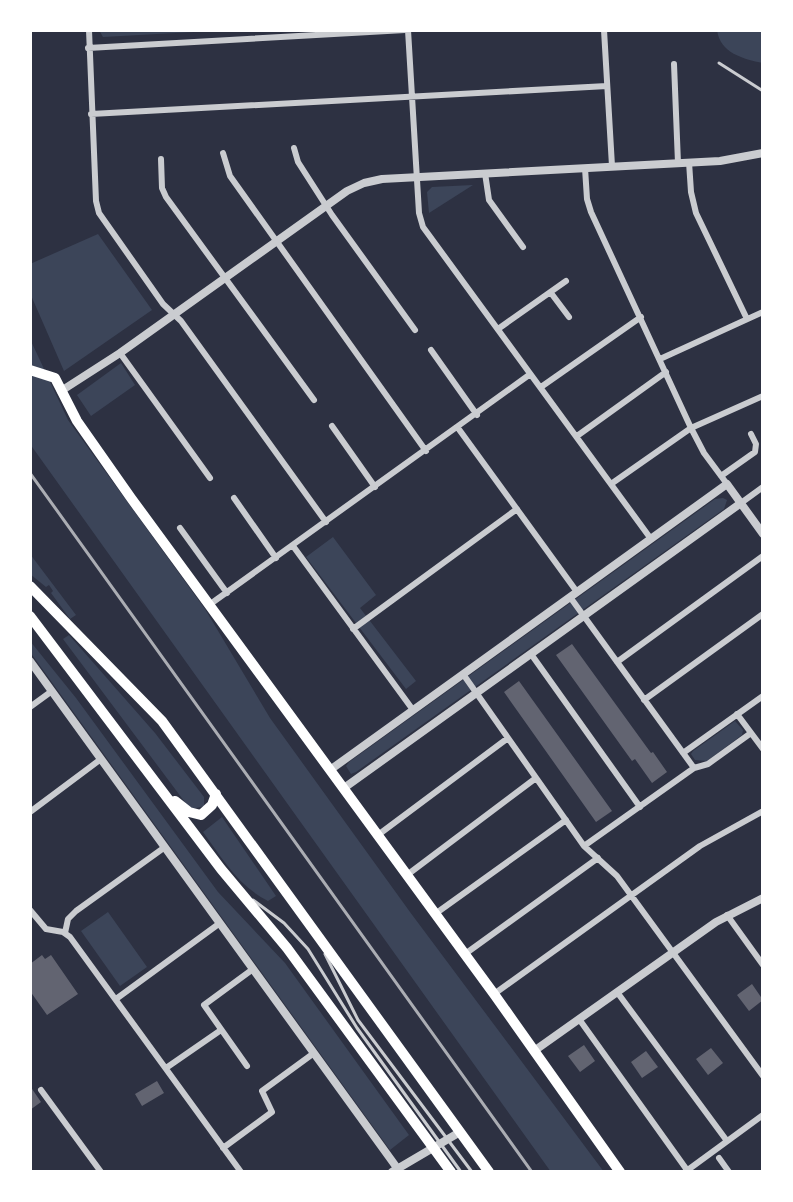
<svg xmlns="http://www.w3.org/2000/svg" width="793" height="1202" font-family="'PT Sans',sans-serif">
	<rect width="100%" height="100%" fill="#2d3142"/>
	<path fill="#3c4559" d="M99,30H230L103,37Z
		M717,30H763V63C743,59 720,53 717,30Z
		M473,185L429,213L427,192L432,187Z
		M98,234L152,310L64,371L30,293V264Z
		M30,339L68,420L205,609L270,718L410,912L604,1172H551L30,444Z
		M121,363L135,385L91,416L77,395Z
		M723,498L727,500L724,509L356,772L351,774L346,766L349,762L715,499Z
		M333,537L376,595L360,608L416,681L406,689L306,557Z
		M30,554L76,615L70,619L51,593L53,591L49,585L46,587L30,574Z
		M69,635L155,733L204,797V806L193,809L187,805L63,639Z
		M30,641L76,698L218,892L285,963L409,1135L390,1150L30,652Z
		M735,721L743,730L742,735L707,761L695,760L691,754L693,751Z
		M222,817L276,896L268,901C238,886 222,858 203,832Z
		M108,912L147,967L120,986L81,931Z"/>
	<path fill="#626471" d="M572,644L651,753L653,752L667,772L652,783L635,759L632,761L556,655Z
		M519,681L612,811L596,822L504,692Z
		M42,955L45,959L51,955L78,994L47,1015L30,991V964Z
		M752,984L763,1000L749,1011L737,995Z
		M584,1045L595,1061L580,1072L568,1056Z
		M711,1048L723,1063L708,1075L696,1059Z
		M646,1051L658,1067L642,1078L631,1062Z
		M157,1081L164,1093L142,1106L135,1094Z
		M30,1086L41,1102L30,1110Z"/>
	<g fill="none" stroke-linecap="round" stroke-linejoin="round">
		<path stroke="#caccd0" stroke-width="3" d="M719,63L763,91
			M253,900L284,923L308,949L357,1028L461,1172
			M325,954L358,1020L472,1172"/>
		<path stroke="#caccd0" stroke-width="6" d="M89,30L96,201L99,213L163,304L181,321L326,522
			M408,30L419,213L423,227L651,539
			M604,30L612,166
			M88,48L405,30
			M674,64L678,163
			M91,114L607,86
			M294,148L298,162L332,215L415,330
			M223,153L230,176L426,451
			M161,159L162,188L166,197L314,400
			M689,162L691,192L696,213L747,319
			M585,168L587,199L591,212L691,428L704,453L727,484
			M485,173L489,200L523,247
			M551,293L569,317
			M498,329L566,281
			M431,350L477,415
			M120,353L210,478
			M660,359L763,312
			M541,387L641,317
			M332,426L375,487
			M458,428L577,592
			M577,436L666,372
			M721,476L755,452L756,444L751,434
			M611,484L691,428L763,396
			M234,498L276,558
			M741,503L763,487
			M180,528L227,593
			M293,546L413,710
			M570,597L694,768
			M209,605L529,375
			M353,629L517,509
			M531,654L640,807
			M617,662L763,556
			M463,674L584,846L617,876L763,1076
			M644,700L763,614
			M30,707L52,691
			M737,714L763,749
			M683,753L763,696
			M30,812L101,759
			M378,835L508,738
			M584,846L694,768L708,764L751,733
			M407,875L536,778
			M30,910L46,929L63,932L70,937L241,1172
			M435,914L566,820
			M727,915L763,965
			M65,933L68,919L76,911L165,847
			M465,954L598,858
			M617,992L727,1141
			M494,994L700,846L763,811
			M116,999L220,923
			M579,1019L687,1170
			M247,1066L204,1005L253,969
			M166,1068L221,1030
			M41,1090L101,1172
			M223,1148L272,1112L262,1091L314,1053
			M719,1158L729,1172
			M685,1172L763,1115"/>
		<path stroke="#caccd0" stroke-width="8" d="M61,391L120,353L347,191L364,183L382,179L720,161L763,153
			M30,661L400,1172
			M330,770L727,484L763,534
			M344,788L741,503
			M534,1051L716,922L763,898
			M392,1172L460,1132"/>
		<path stroke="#fff" stroke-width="10" d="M30,370L55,378L77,421L131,498L494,994L620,1172
			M30,586L162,721L489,1172
			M30,616L221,869L287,948L451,1172
			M175,801L189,812L201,815L212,805L216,794"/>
		<path stroke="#abadb3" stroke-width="3" d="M30,473L532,1172"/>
	</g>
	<rect width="793" height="1202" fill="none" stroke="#ffffff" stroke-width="64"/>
</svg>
